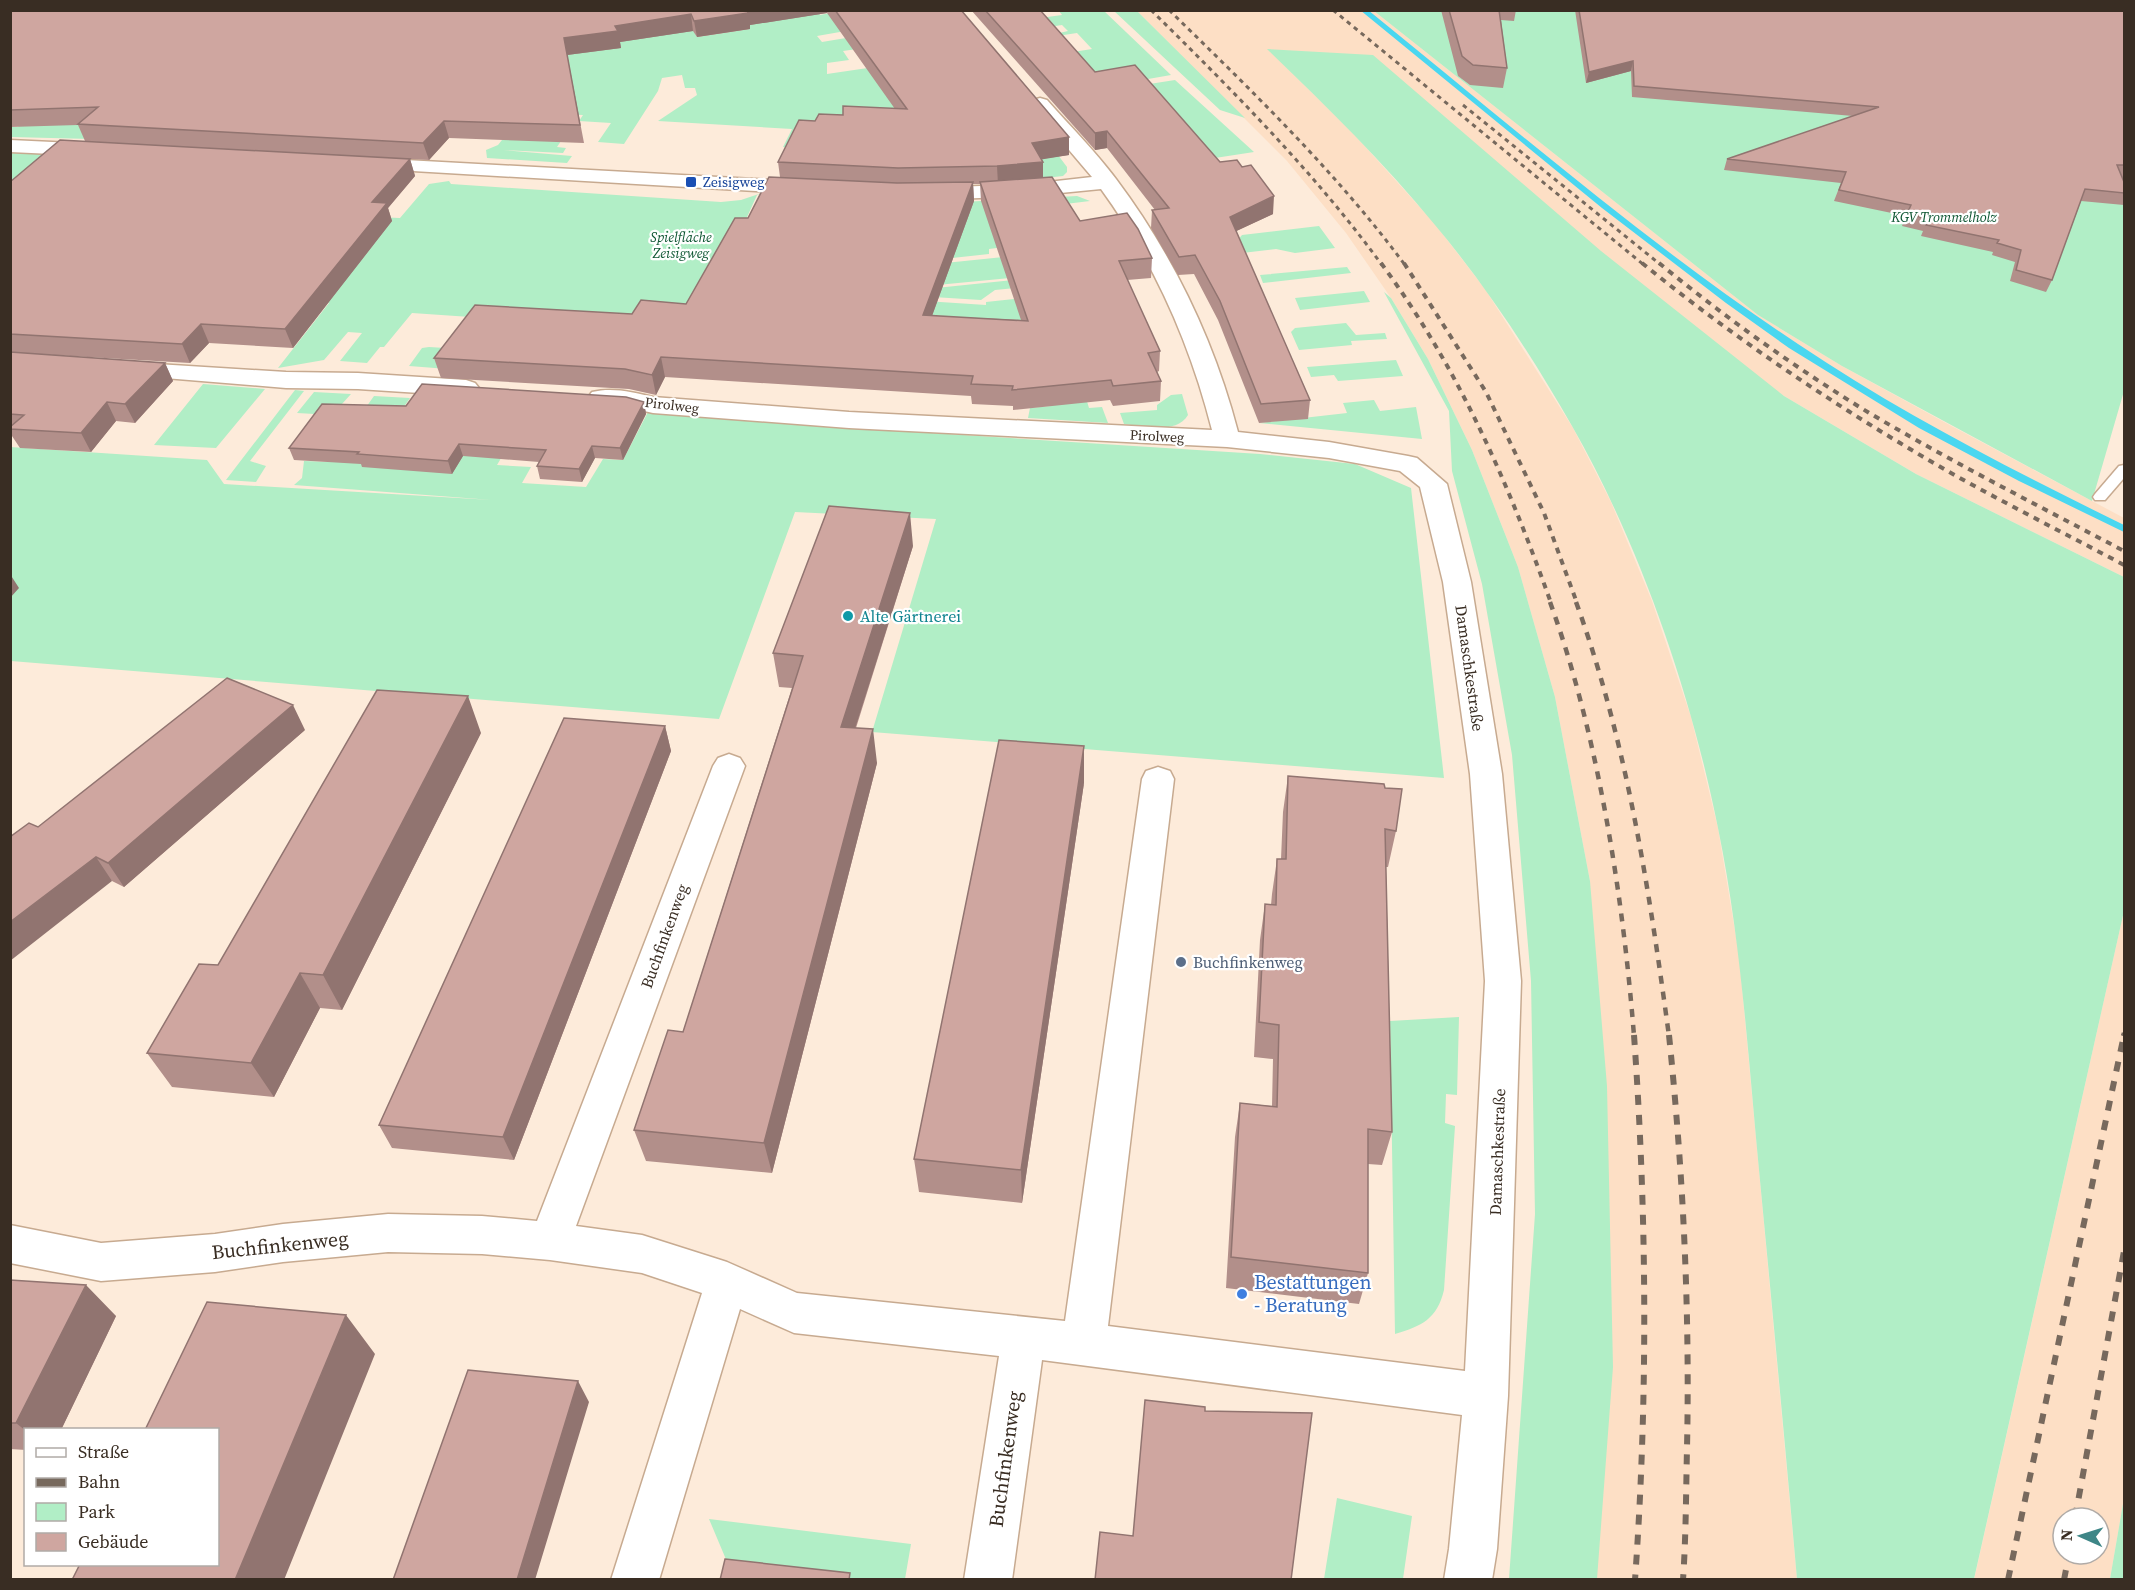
<svg xmlns="http://www.w3.org/2000/svg" width="2135" height="1590" font-family="'Source Serif 4',serif">
	<rect width="100%" height="100%" fill="#fdebda"/>
	<path fill="#fddfc5" fill-rule="evenodd" d="M1137,11H1374L1758,315L1842,366L1946,423L2124,518V577L1916,474L1784,396L1268,49L1352,132L1435,224L1485,289L1573,428L1611,502L1652,601L1691,717L1718,828L1739,955L1797,1579H1597L1590,881L1555,697L1518,567L1472,450L1428,359L1391,298L1346,233L1287,161Z
		M2124,911V1498L2110,1579L1974,1580ZM2063,1518H2099V1554H2063Z"/>
	<path fill="#b1eec6" d="M654,10L691,26L697,37L750,29L744,20L817,10L820,15L846,10L857,29L817,36L822,42L846,38L871,47L843,51L849,60L827,63V74L888,65L946,94L798,148L783,147L792,129L658,121L697,95L695,88H685L682,75L662,78L658,91L624,144L598,142L611,123L579,121L583,115L559,114L561,141L557,147L566,148L563,153L503,150L572,156L567,163L487,158L486,150L498,145L502,140H515L537,111L91,139L11,137L10,127H18L33,109Z
		M1059,11H1104L1171,75L1131,82L1101,80L1073,52L1092,49L1077,33L1057,36L1055,34L1068,31L1062,25L1049,27L1040,18L1062,15Z
		M1114,11H1137L1245,118L1220,110Z
		M1374,11H2124V391L2092,501L1842,366L1758,315Z
		M1267,49L1373,55L1601,251L1784,396L1916,474L2124,577V911L1974,1579H1797C1785,1443 1772,1306 1759,1170C1748,1055 1741,940 1718,828C1691,693 1640,545 1572,426C1532,356 1487,287 1435,225C1384,162 1325,105 1267,49Z
		M1175,80L1254,152L1202,160L1111,90Z
		M11,153L64,155L376,217L400,218L429,184L449,181L451,184L721,202L741,200L765,192L757,195L738,237L925,301L986,305V302L1014,299L1084,329L485,318L412,313L384,347H380L367,363L340,361L362,333L348,332L324,360L278,368L329,303L11,251Z
		M1058,155L1067,167V172L1063,176L1018,181L1037,158Z
		M1077,196L1090,201L1049,206L1012,246L989,249V254L943,259L962,202Z
		M1319,226L1335,248L1295,253L1276,249L1225,255L1242,235Z
		M1034,254L1042,275L937,285L945,263Z
		M1347,267L1351,273L1263,283L1260,275Z
		M1043,277L1046,285L995,290L981,300L933,297L936,288Z
		M1364,291L1370,302L1300,310L1295,298Z
		M1384,292L1391,298L1428,359L1472,450L1518,567L1555,697L1590,881L1607,1086L1613,1367L1597,1579H1509L1535,1214L1531,981L1512,755L1482,584L1452,471L1449,411Z
		M1346,323L1356,335L1385,333L1387,339L1351,341L1352,345L1299,350L1291,332L1295,328Z
		M429,347L462,349L448,369L409,366L422,348Z
		M1396,360L1403,376L1338,381L1334,375L1311,377L1307,367Z
		M203,384L265,389L216,448L154,445Z
		M1083,388L1089,408L1102,407L1108,423L1028,418L1030,408L1051,406Z
		M295,390L304,391L250,461L266,466L256,482L226,480Z
		M314,392L351,394L332,415L297,413Z
		M1182,394L1188,415C1176,435 1142,426 1124,424L1120,413L1157,410V405L1171,395Z
		M374,396L410,398L363,466L482,427L519,428L497,465L531,467L522,483L586,487L603,459L623,460L648,412L838,427L1260,454L1355,464L1411,488L1444,778L872,732L936,519L795,512L719,719L11,661L10,447L207,460L224,484L492,500L294,485L302,478L304,461L331,462L362,418L359,417Z
		M1374,400L1380,411L1416,407L1422,439L1259,423L1347,413L1343,403Z
		M1459,1017L1457,1095L1446,1094L1445,1123L1455,1126L1444,1290C1437,1319 1422,1326 1395,1334L1390,1021Z
		M1337,1498L1412,1516L1403,1579H1324Z
		M2124,1498V1579H2110Z
		M709,1519L911,1544L905,1579L764,1580L733,1576Z"/>
	<g fill="none" stroke-linecap="round" stroke-linejoin="round">
		<path fill="#4ad7f0" fill-rule="evenodd" d="M1360,10H1368C1509,124 1647,244 1798,344C1902,414 2012,470 2124,525V532L2019,481L1919,428L1789,348L1726,303L1602,208Z"/>
		<g stroke="#c7aa90" stroke-width="3">
			<path id="lane" d="M2124,465V478L2105,500H2095L2093,497L2095,494L2119,466Z"/>
		</g>
		<g stroke="#c7aa90" stroke-width="3">
			<path id="street" d="M1040,98L1047,100C1070,126 1095,151 1116,179C1173,255 1214,340 1238,432L1329,442L1408,456L1417,458L1447,484L1471,582L1502,774L1521,981L1508,1396L1497,1549L1492,1580H1444L1449,1549L1462,1415L1042,1360L1012,1580H964L999,1356L794,1333L740,1309L659,1580H611L702,1293L642,1273L550,1260L482,1254L388,1252L283,1262L215,1272L101,1281L10,1263V1225L101,1243L215,1234L283,1224L388,1214L482,1216L537,1221L713,766L718,758L729,754L740,758L745,766L576,1226L642,1235L727,1262L797,1293L1065,1321L1142,779L1146,771L1158,767L1170,771L1174,779L1108,1326L1465,1371L1485,981L1470,774L1443,582L1420,487L1400,471L1329,458L1227,447L849,428L653,413C633,408 612,407 592,402L588,397L592,392C612,387 633,392 653,397L849,412L1212,430C1190,343 1154,262 1101,189L1030,196L929,200L921,199L918,194L921,189L929,188L1030,184L1092,177L1030,104L1033,100Z
				M10,140L95,144L102,146L105,150L102,154L95,156L10,152Z
				M369,158L808,182L816,183L819,188L816,193L808,194L362,168L358,164L362,160Z
				M125,362L286,372L358,373L466,380L475,383L479,388L475,393L466,396L358,389L286,388L116,374L113,369L116,364Z"/>
		</g>
		<use href="#lane" fill="#fff" fill-rule="evenodd"/>
		<use href="#street" fill="#fff" fill-rule="evenodd"/>
		<path stroke="#77695d" stroke-width="3" stroke-dasharray="4.5 4.5" stroke-linecap="butt" d="M1151,10C1233,91 1314,172 1382,265
			M1169,10C1252,91 1336,172 1405,265
			M1333,10L1644,265
			M1463,105L1661,265"/>
		<path stroke="#77695d" stroke-width="4" stroke-dasharray="6 6" stroke-linecap="butt" d="M1381,263C1459,369 1507,480 1551,603
			M1404,263L1486,392L1544,513L1577,603
			M1642,263C1739,342 1843,411 1951,473C2008,505 2066,534 2124,565
			M1659,263C1726,318 1797,369 1871,414C1954,463 2039,506 2124,551"/>
		<path stroke="#77695d" stroke-width="4.5" stroke-dasharray="8 8" stroke-linecap="butt" d="M1550,602C1598,734 1623,896 1634,1036
			M1576,602C1627,742 1649,889 1669,1036
			M2123,1036L2124,1033"/>
		<path stroke="#77695d" stroke-width="6" stroke-dasharray="10 10" stroke-linecap="butt" d="M1634,1035C1647,1217 1648,1398 1635,1580
			M1669,1035C1683,1172 1690,1310 1687,1448C1686,1492 1686,1536 1683,1580
			M2075,1518L2124,1251
			M2008,1580L2124,1035
			M2064,1580L2069,1554"/>
	</g>
	<path fill="#b28f8a" fill-rule="evenodd" d="M10,10H961L1069,137V155L1041,159L1043,177L1080,221L1152,258L1151,278L1127,280L1160,351L1159,371L1157,372L1161,381L1160,401L1113,406L1110,400L1013,410V406L972,404L971,396L665,377L656,395L629,389L441,378L434,358L632,314L686,304L748,218L780,177L778,162L815,121L843,115L895,109L827,13L750,25V29L697,37L693,31L620,42L621,48L567,55L584,143L449,138L429,160L410,159L415,176L388,208L392,221L293,348L209,343L190,363L37,354L165,363L173,381L135,423L116,421L91,452L20,448L10,433V182L85,141L78,125L10,127ZM973,184H980L981,201L1021,320L932,316L974,201Z
		M971,10H1053L1041,12L1095,72L1220,162L1273,214L1236,231L1310,400L1308,419L1259,423L1218,320L1194,274L1178,275L1151,228L1152,210H1155L1107,148L1095,150Z
		M1441,10H1516L1514,21L1501,20L1507,68L1503,88L1470,85L1458,76Z
		M1575,10H2124V177H2122L2124,182V205L2081,201L2052,280L2046,292L2010,281L2015,262L1992,255L1993,252L1921,236L1923,231L1902,226L1906,216L1834,201L1841,183L1724,170L1727,159L1853,116L1632,97L1631,71L1586,83Z
		M644,402L646,414L623,460L595,458L582,482L540,479L537,466L539,462L463,456L452,474L362,467L361,464L294,460L289,448L406,406Z
		M913,546L856,728L877,763L772,1173L646,1161L634,1130L683,1032L792,688L779,687L773,653Z
		M665,726L671,751L514,1160L392,1148L379,1125Z
		M305,730L124,887L112,881L38,827Z
		M481,733L342,1010L320,1008L274,1097L172,1087L147,1053L218,965Z
		M1288,776L1385,788L1396,831L1388,867H1386L1392,1132L1382,1165L1368,1164V1273L1359,1304L1226,1288L1235,1137L1240,1103L1272,1106L1273,1059L1254,1057L1260,940L1265,904L1271,905L1272,894L1277,859H1281L1283,812Z
		M1084,783L1022,1203L919,1192L914,1159Z
		M10,1280L116,1316L61,1430H26V1450L10,1449Z"/>
	<path fill="#917470" d="M746,10H827V13L750,25V29L697,37L694,21Z
		M1029,10H1053L1029,15Z
		M691,14L693,31L620,42L621,48L567,55L584,143L564,38L615,26Z
		M1633,61L1631,71L1586,83L1589,72Z
		M444,121L449,138L429,160L423,143Z
		M1107,131V148L1095,150V133Z
		M1069,137V155L1032,161V143Z
		M410,159L415,176L388,208L392,221L293,348L285,329L372,202Z
		M1043,162V179L998,184L997,166Z
		M973,182L974,201L925,335L923,315Z
		M1274,196L1273,214L1228,235L1230,217Z
		M201,324L209,343L190,363L182,344Z
		M661,357L665,377L656,395L652,375Z
		M165,363L173,381L135,423L125,404Z
		M107,402L116,421L91,452L81,433Z
		M644,402L646,414L623,460L620,448Z
		M459,444L463,456L452,474L448,461Z
		M592,446L595,458L582,482L579,469Z
		M910,513L913,546L845,760L841,727Z
		M10,574L19,588L10,598Z
		M468,696L481,733L342,1010L323,975Z
		M293,705L305,730L124,887L108,863Z
		M665,726L671,751L514,1160L503,1137Z
		M873,729L877,763L772,1173L764,1143Z
		M1084,746V783L1022,1203L1021,1170Z
		M96,857L112,881L10,961V922Z
		M300,973L320,1008L274,1097L251,1063Z
		M86,1285L116,1316L61,1430H26V1431L16,1423Z
		M346,1315L375,1354L284,1580H235Z
		M578,1381L589,1402L535,1580H517Z"/>
	<path fill="#cfa6a0" stroke="#917470" stroke-width="1.5" d="M10,10H747L748,13L694,21L691,14L615,26L618,31L564,38L580,125L444,121L423,143L78,124L98,107L10,110Z
		M835,10H961L1069,137L1032,143L1043,162L997,166L898,168L778,162L799,120L815,121L819,114L843,115V106L907,109Z
		M985,10H1040L1095,72L1135,65L1220,162L1237,160L1242,167L1251,165L1274,196L1230,217L1310,400L1261,404L1220,301L1195,255L1179,257L1152,210L1169,208L1107,131L1095,133Z
		M1449,10H1499L1507,68L1473,65L1462,56Z
		M1579,10H1796L1806,11V10H2124V165H2117L2124,182V193L2085,189L2052,280L2016,270L2021,250L1997,243L1999,240L1926,225L1929,219L1907,214L1911,205L1839,190L1846,172L1727,159L1879,107L1634,86L1633,61L1589,72Z
		M60,140L410,159L372,202L387,203L285,329L201,324L182,344L10,334V182Z
		M769,177L897,183L973,182L923,315L1028,321L980,182L1052,177L1080,221L1127,213L1138,229L1152,258L1119,261L1160,351L1148,353L1161,381L1113,386L1111,380L1012,390L1013,386L971,384L973,376L661,357L652,375L625,369L434,358L475,305L632,314L641,300L686,304L735,218H748Z
		M10,352L165,363L125,404L107,402L81,433L10,429V427L24,415L10,414Z
		M422,384L626,397L644,402L620,448L592,446L579,469L537,466L546,450L459,444L448,461L357,454L359,452L289,448L322,404L406,406Z
		M829,506L910,513L841,727L873,729L764,1143L634,1130L668,1030L683,1032L803,656L773,653Z
		M227,678L293,705L108,863L96,857L10,922V837L29,823L38,827Z
		M377,690L468,696L323,975L300,973L251,1063L147,1053L199,964L218,965Z
		M564,718L665,726L503,1137L379,1125Z
		M999,740L1084,746L1021,1170L914,1159Z
		M1288,776L1384,784L1385,788L1402,789L1396,831L1385,829L1392,1132L1368,1129V1273L1231,1257L1240,1103L1277,1107L1279,1025L1259,1022L1265,904L1276,905L1277,859H1286Z
		M10,1280L86,1285L16,1423H10Z
		M207,1302L346,1315L235,1580H72L80,1564H218V1430H145Z
		M468,1370L578,1381L517,1580H393Z
		M1145,1400L1205,1407V1411L1312,1413L1291,1580H1095L1100,1532L1133,1536Z
		M725,1559L850,1573L849,1580H720Z"/>
	<rect fill="#1a4fb4" stroke="#fff" stroke-width="2" x="685" y="176" width="12" height="12" rx="3"/>
	<circle fill="#0f9aa8" stroke="#fff" stroke-width="2" cx="848" cy="616" r="6"/>
	<circle fill="#5c6f8a" stroke="#fff" stroke-width="2" cx="1181" cy="962" r="6"/>
	<circle fill="#3f7fe0" stroke="#fff" stroke-width="2" cx="1242" cy="1294" r="6"/>
	<g text-anchor="middle" dominant-baseline="central" stroke-width="4.5" stroke-linejoin="round" paint-order="stroke">
		<g font-size="14" fill="#164399" stroke="#fff" text-anchor="start">
			<text x="703" y="182">Zeisigweg</text>
		</g>
		<g font-size="14" font-style="italic" fill="#0c5531" stroke="#fff">
			<text x="1944" y="217">KGV Trommelholz</text>
			<text x="681" y="237">Spielfläche<tspan x="681" dy="16">Zeisigweg</tspan></text>
		</g>
		<g font-size="14" fill="#392d23" stroke="#fff">
			<text transform="translate(672 405) rotate(7)">Pirolweg</text>
			<text transform="translate(1157 436) rotate(3)">Pirolweg</text>
		</g>
		<g font-size="16" fill="#0d838f" stroke="#fff" text-anchor="start">
			<text x="860" y="616">Alte Gärtnerei</text>
		</g>
		<g font-size="16" fill="#392d23" stroke="#fff">
			<text transform="translate(1470 668) rotate(82)">Damaschkestraße</text>
			<text transform="translate(664 936) rotate(-70)">Buchfinkenweg</text>
			<text transform="translate(1497 1152) rotate(-88)">Damaschkestraße</text>
		</g>
		<g font-size="16" fill="#4e5e75" stroke="#fff" text-anchor="start">
			<text x="1193" y="962">Buchfinkenweg</text>
		</g>
		<g font-size="20" fill="#392d23" stroke="#fff">
			<text transform="translate(280 1245) rotate(-6)">Buchfinkenweg</text>
			<text transform="translate(1005 1459) rotate(-82)">Buchfinkenweg</text>
		</g>
		<g font-size="20" fill="#366cbe" stroke="#fff" text-anchor="start">
			<text x="1254" y="1282">Bestattungen<tspan x="1254" dy="23">- Beratung</tspan></text>
		</g>
	</g>
	<rect width="2135" height="1590" fill="none" stroke="#392d23" stroke-width="24"/>
	<rect x="24" y="1428" width="195" height="138" fill="#ffffff" stroke="#b0aba7" stroke-width="1.5"/>
	<rect x="36" y="1448" width="30" height="9" fill="#ffffff" stroke="#b0aba7" stroke-width="1.5"/>
	<text x="78" y="1458" font-size="18" fill="#392d23">Straße</text>
	<rect x="36" y="1478" width="30" height="9" fill="#77695d" stroke="#b0aba7" stroke-width="1.5"/>
	<text x="78" y="1488" font-size="18" fill="#392d23">Bahn</text>
	<rect x="36" y="1503" width="30" height="18" fill="#b1eec6" stroke="#b0aba7" stroke-width="1.5"/>
	<text x="78" y="1518" font-size="18" fill="#392d23">Park</text>
	<rect x="36" y="1533" width="30" height="18" fill="#cfa6a0" stroke="#b0aba7" stroke-width="1.5"/>
	<text x="78" y="1548" font-size="18" fill="#392d23">Gebäude</text>
	<g transform="translate(2081 1536) rotate(273)"><circle r="28" fill="#ffffff" stroke="#b0aba7" stroke-width="1.5"/>
	<path d="M0-4.5L10 22L0 15L-10 22Z" fill="#3e8687"/>
	<text y="-9" font-size="16" font-weight="bold" text-anchor="middle" fill="#392d23">N</text>
	</g>
</svg>
